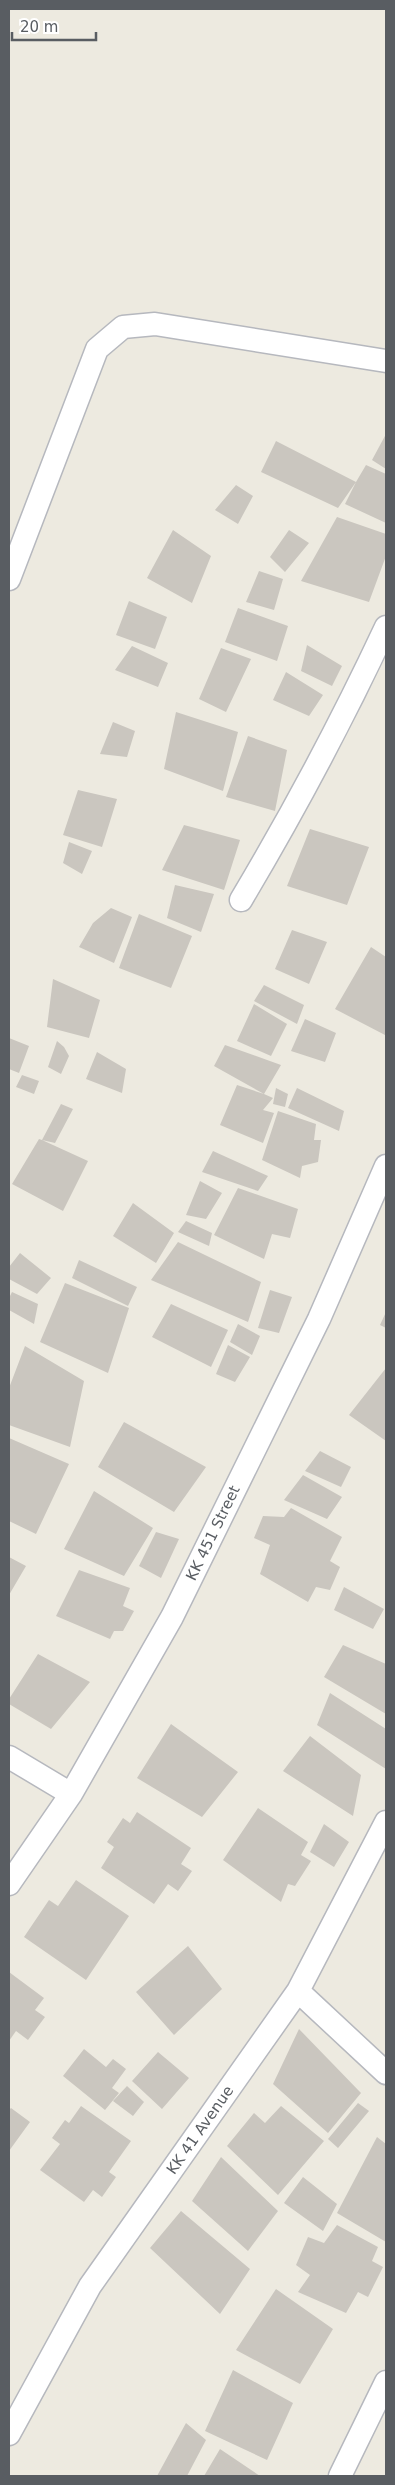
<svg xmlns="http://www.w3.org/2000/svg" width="395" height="2485" font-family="'DejaVu Sans',sans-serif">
	<rect width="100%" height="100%" fill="#edeae0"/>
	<path fill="#cac6bf" d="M386,434V469L372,460Z
		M276,441L356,482L366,465L386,474V523L345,504L356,482L338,508L261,472Z
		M236,485L253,496L238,524L215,510Z
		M337,517L386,534V556L369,602L301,581Z
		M173,530L211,556L192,603L147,578Z
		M289,530L309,543L285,572L270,557Z
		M259,571L283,579L274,610L246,602Z
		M129,601L167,617L155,649L116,635Z
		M238,608L288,626L277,661L225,642Z
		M307,645L342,666L332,686L301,671Z
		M132,646L168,663L158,687L115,670Z
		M221,648L251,659L226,712L199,699Z
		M286,672L323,695L309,716L273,700Z
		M176,712L238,732L223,791L164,769Z
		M113,722L135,731L127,757L100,754Z
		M248,736L287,750L275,811L226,797Z
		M78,790L117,799L102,847L63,835Z
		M184,825L240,840L224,890L162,870Z
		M310,829L369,847L347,905L287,886Z
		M69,842L92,851L82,874L63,863Z
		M175,885L214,894L201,932L167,918Z
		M111,908L132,917L114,963L79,947L93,923Z
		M139,914L192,936L171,988L119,968Z
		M292,930L327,942L309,984L275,969Z
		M371,947L386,957L385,1035L335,1009Z
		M53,979L100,1000L89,1038L47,1027Z
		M264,985L304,1005L297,1024L254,1001Z
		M254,1004L287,1024L271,1056L237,1041Z
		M305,1019L336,1033L325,1062L291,1051Z
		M9,1038L29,1046L19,1073L9,1069Z
		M57,1041L64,1047L69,1056L61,1074L48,1067Z
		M225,1045L281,1065L264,1094L273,1098L263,1110L274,1113L263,1143L220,1125L237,1085L264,1094L214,1066Z
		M97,1052L126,1069L122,1093L86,1079Z
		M22,1075L39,1081L34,1094L16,1087Z
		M276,1088L288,1094L285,1107L273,1104Z
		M297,1088L344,1111L339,1131L288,1108Z
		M61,1104L73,1109L55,1143L42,1140L88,1161L63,1211L12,1184L39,1139L42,1140Z
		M278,1111L316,1124L314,1140H321L318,1162L302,1166L300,1178L262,1160Z
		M213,1151L268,1176L258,1191L202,1172Z
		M200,1181L222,1193L206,1219L186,1215Z
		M238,1188L298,1209L290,1238L272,1234L264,1259L214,1235Z
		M133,1203L174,1233L156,1263L113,1236Z
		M186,1221L212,1233L209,1246L178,1232Z
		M178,1242L261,1282L248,1322L151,1280Z
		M20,1253L51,1278L37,1294L9,1279V1267Z
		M79,1260L137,1287L128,1306L72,1278Z
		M65,1283L129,1308L108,1373L40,1342Z
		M270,1290L292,1297L279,1333L258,1328Z
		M12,1292L38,1304L34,1324L9,1310V1298Z
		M171,1304L228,1330L211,1367L152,1337Z
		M386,1312V1328L380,1325Z
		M238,1324L260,1336L252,1355L230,1342Z
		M228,1345L250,1357L235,1382L216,1374Z
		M25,1346L84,1381L70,1447L9,1425V1388Z
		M386,1368V1441L349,1415Z
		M124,1422L206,1467L174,1512L98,1467Z
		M9,1438L69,1464L36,1534L9,1521Z
		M320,1451L351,1467L341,1487L305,1471Z
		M303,1475L342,1497L327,1519L284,1500Z
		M94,1491L153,1528L124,1576L64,1549Z
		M291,1508L342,1537L330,1561L340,1567L330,1590L316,1587L308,1602L260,1574L270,1545L254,1538L263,1516L284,1517Z
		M156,1532L179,1539L161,1578L139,1566Z
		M9,1557L26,1566L9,1595Z
		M79,1570L130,1588L123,1606L134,1611L123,1631H114L110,1639L56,1616Z
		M344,1587L384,1609L373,1629L334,1610Z
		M343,1645L386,1664V1714L324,1677Z
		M38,1654L90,1682L51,1729L9,1704V1699Z
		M330,1693L386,1729V1769L317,1725Z
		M171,1724L238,1772L202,1817L137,1778Z
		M310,1736L361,1775L353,1816L283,1771Z
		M258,1808L308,1842L301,1855L311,1861L295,1886L288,1884L281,1902L223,1860Z
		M137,1812L191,1848L181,1864L192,1871L178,1891L168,1884L154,1904L101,1868L114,1847L107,1842L123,1818L130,1823Z
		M324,1824L349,1842L334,1867L310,1852Z
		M76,1880L129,1916L86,1980L24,1937L49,1900L58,1906Z
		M188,1946L222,1989L174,2035L136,1992Z
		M9,1972L44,1998L35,2010L45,2017L28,2040L16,2031L9,2041Z
		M299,2029L361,2093L328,2133L273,2084Z
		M84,2049L106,2067L113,2059L126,2069L112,2088L119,2093L105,2110L63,2076Z
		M158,2052L189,2078L162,2109L132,2081Z
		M127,2086L144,2102L133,2116L113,2101Z
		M358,2103L369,2111L338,2148L328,2139Z
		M81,2106L131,2141L109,2172L116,2177L102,2197L93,2190L84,2202L40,2170L60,2144L52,2138L65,2120L69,2123Z
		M281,2106L324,2141L278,2195L227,2146L254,2113L265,2123Z
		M11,2108L30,2122L9,2151V2110Z
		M377,2137L386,2144V2242L337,2213Z
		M221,2157L278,2211L248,2251L192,2201Z
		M303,2177L337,2204L323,2231L284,2203Z
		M181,2211L250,2269L220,2314L150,2248Z
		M337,2225L378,2247L372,2261L383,2267L368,2297L358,2292L346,2313L298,2292L310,2275L296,2265L308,2237L324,2243Z
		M276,2289L333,2329L300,2384L236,2350Z
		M233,2370L293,2403L267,2460L205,2431Z
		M186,2423L206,2440L187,2476H157Z
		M220,2449L260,2476H204Z"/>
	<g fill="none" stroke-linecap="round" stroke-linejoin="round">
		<g stroke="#b6b8be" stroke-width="25">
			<path id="minor" d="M9,579L97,349L123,327L155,324L386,361
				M241,900C294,811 342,721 386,627
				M9,1757L71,1794
				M9,1884L71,1794L172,1617L319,1319L386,1166
				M298,1991L386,2073
				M9,2434L90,2286L298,1991L386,1822
				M340,2476L386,2382"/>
		</g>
		<use href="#minor" stroke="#fff" stroke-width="22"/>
	</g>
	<g text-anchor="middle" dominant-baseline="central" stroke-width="4" stroke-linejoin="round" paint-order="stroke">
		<g font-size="15" fill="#595d62" stroke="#fff">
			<text transform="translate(213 1533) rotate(-64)">KK 451 Street</text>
			<text transform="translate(200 2130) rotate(-55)">KK 41 Avenue</text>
		</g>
	</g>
	<rect width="395" height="2485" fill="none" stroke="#595d62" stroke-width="20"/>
	<path d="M12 32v8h84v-8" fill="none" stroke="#595d62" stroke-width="2.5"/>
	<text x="20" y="32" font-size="15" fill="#595d62" stroke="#ffffff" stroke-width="4" paint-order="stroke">20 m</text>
</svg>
